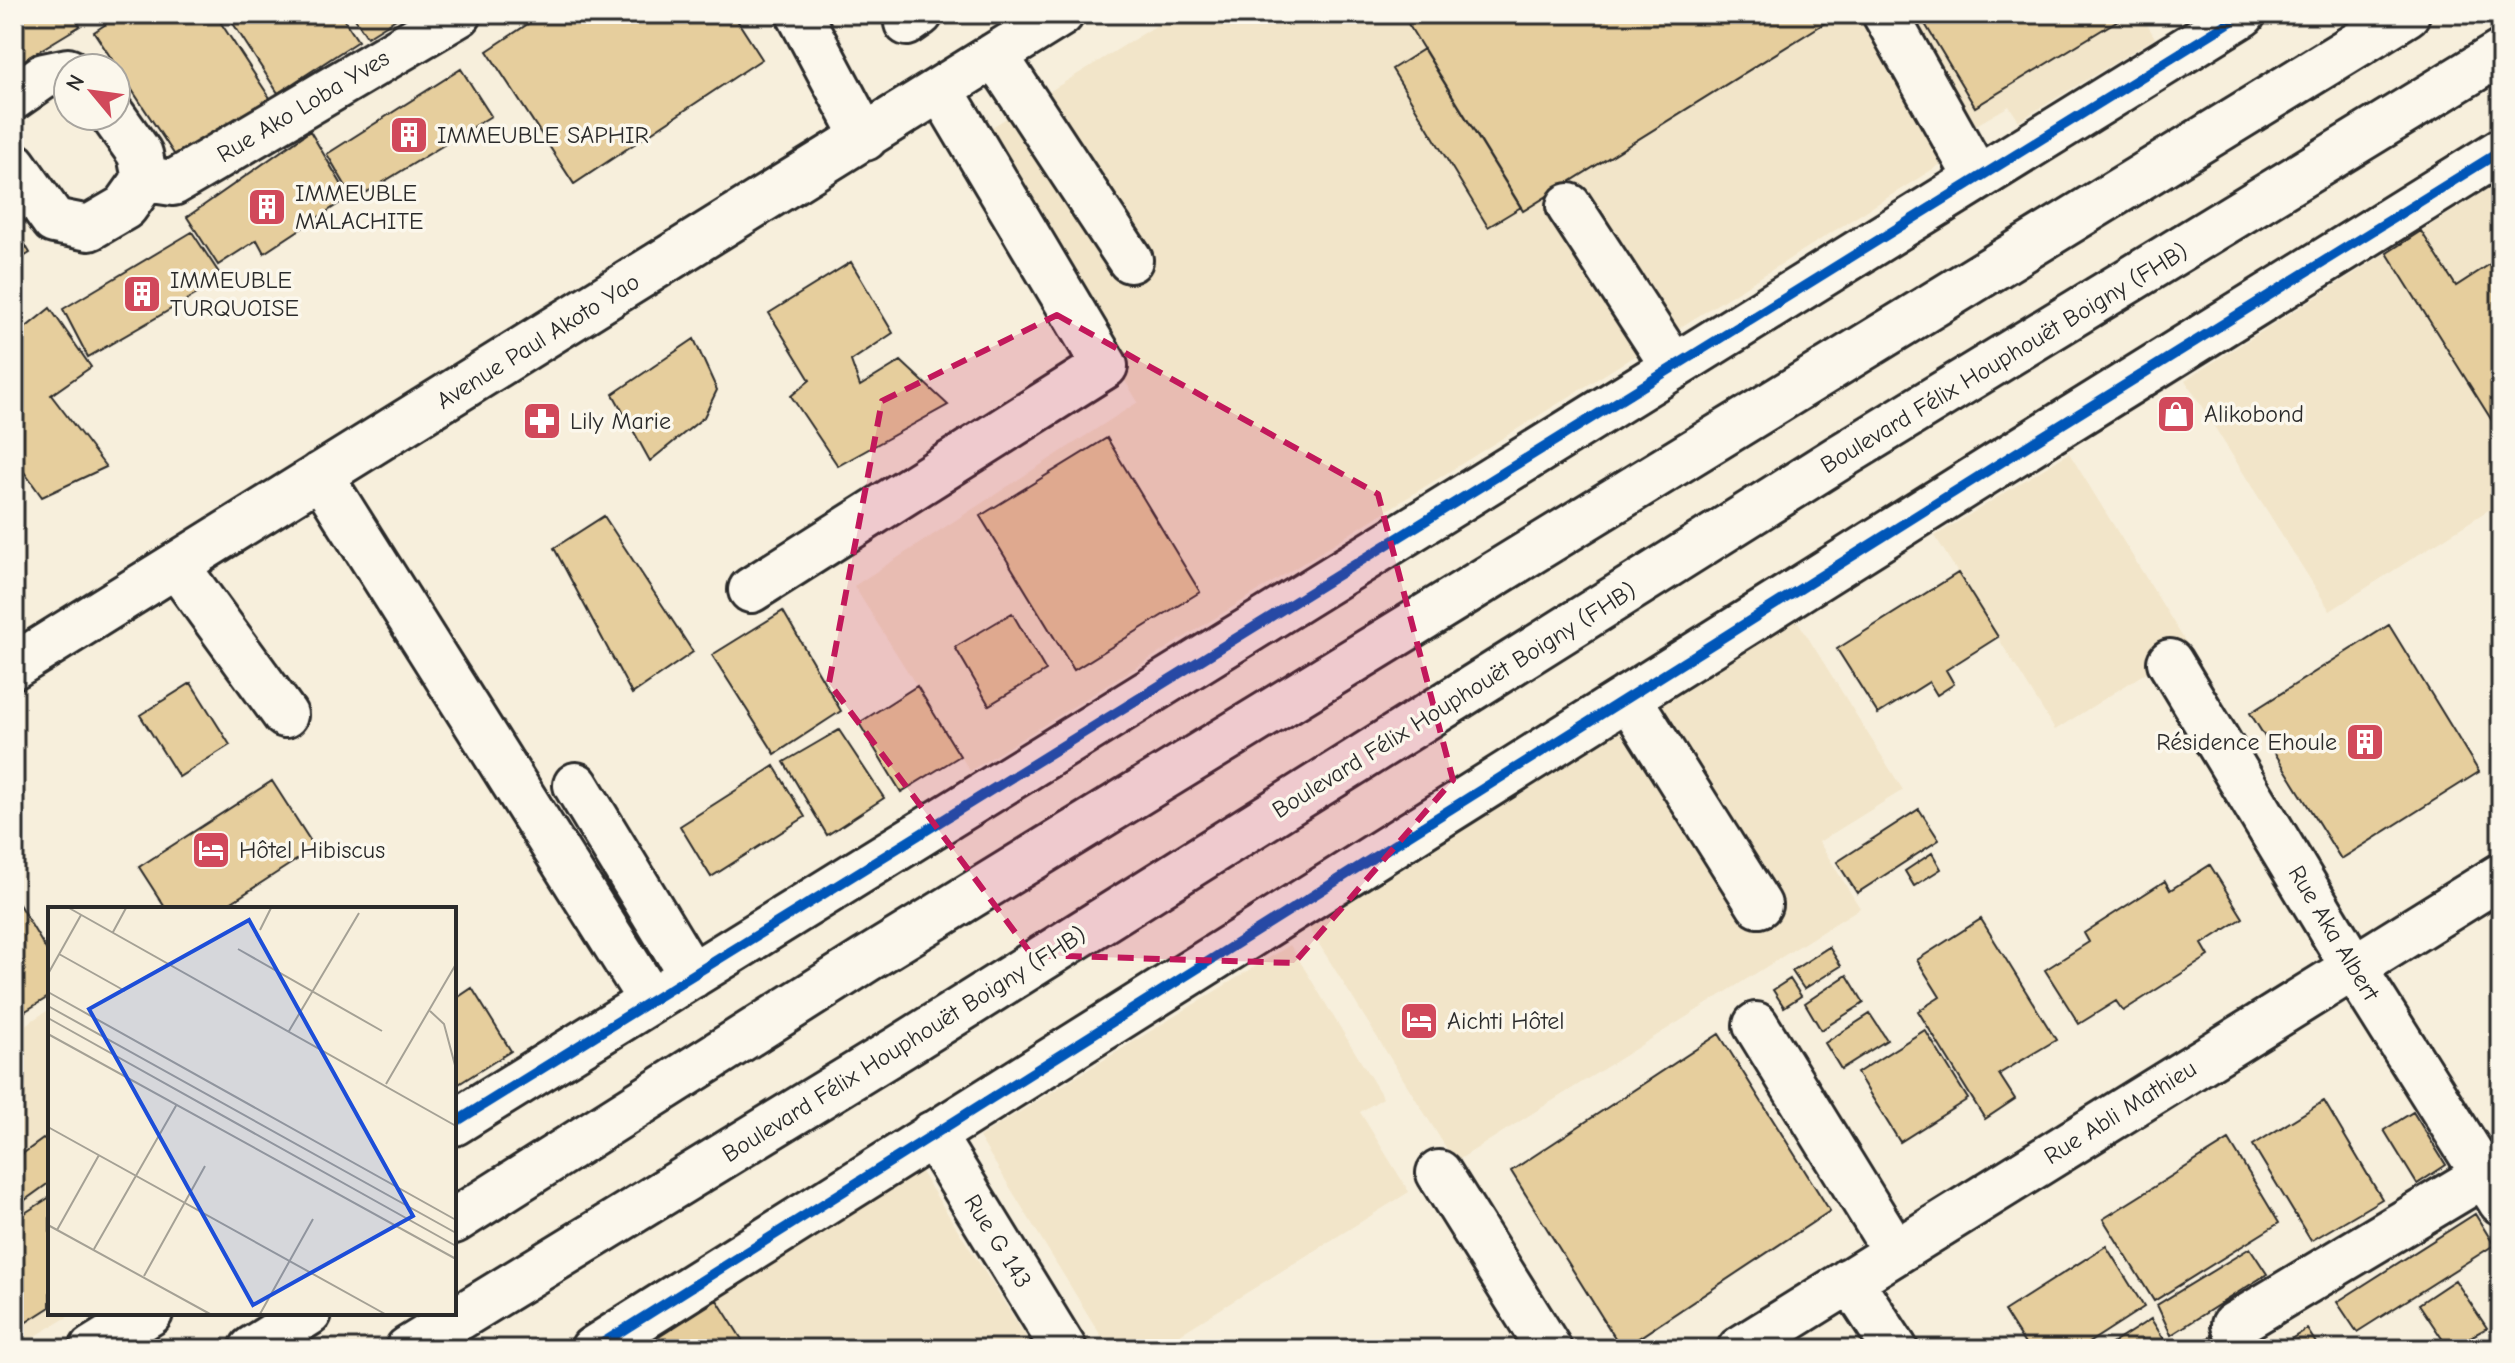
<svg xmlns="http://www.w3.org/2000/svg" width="2515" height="1363" font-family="'Comic Neue',sans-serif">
	<rect width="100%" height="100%" fill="#f7efdc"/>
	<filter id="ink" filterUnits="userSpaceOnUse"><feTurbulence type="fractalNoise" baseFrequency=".0125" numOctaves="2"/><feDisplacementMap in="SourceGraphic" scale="16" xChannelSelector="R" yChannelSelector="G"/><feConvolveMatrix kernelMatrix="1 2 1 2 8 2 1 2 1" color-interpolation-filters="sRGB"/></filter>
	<g filter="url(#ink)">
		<path fill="#f2e5c9" d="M1175,14H2141L2155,38L2019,121L2009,106L1971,128L1962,151L970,771L854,586L1138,402L976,137Z
			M2491,187L2501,204V502L2330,611L2185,380Z
			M2069,453L2188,646L2055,730L1935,536Z
			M1797,620L1903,790L1819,842L1860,908L1455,1162L1309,928Z
			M1290,945L1383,1098L1360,1112L1409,1192L1156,1349H1109L979,1137Z
			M50,1009V1313H74L14,1349V1032Z
			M919,1169L1034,1349H655L651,1342Z"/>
		<path fill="#e6ce9d" stroke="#2b2b2b" stroke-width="2" d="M14,14H73L80,26L14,66Z
			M100,14H215L270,98L178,160L94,32L106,24Z
			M227,14H340L358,41L278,93Z
			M352,14H404L367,37Z
			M543,14H733L762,59L574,184L487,51Z
			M1402,14H1824L1828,21L1523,211Z
			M1919,14H2128L1975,107Z
			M1424,49L1521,207L1488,227L1392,69Z
			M461,69L491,116L354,200L327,154Z
			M310,131L349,197L264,253L257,240L218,265L187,217Z
			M14,226L30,253L14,263Z
			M2421,231L2456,286L2501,257V435L2387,253Z
			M192,232L223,279L88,357L63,309Z
			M851,262L893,333L851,361L860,386L901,361L948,405L838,466L791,396L810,380L769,313Z
			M50,308L91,367L51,395L106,467L42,497L14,458V337Z
			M694,339L717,390L704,417L650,461L613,394Z
			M1107,438L1200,592L1074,670L980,516Z
			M604,516L693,652L632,694L554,548Z
			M1958,573L1998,637L1946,670L1954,684L1937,695L1929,682L1878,714L1837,649Z
			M783,611L841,711L775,754L712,655Z
			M1012,613L1046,671L989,705L955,647Z
			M2389,625L2479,772L2341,859L2250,713Z
			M191,683L230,745L179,777L140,715Z
			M917,686L960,756L901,792L859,723Z
			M839,730L884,798L827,835L784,762Z
			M774,766L805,817L711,877L680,826Z
			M272,781L315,848L221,909H166L139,867Z
			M1919,809L1939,840L1857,893L1837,862Z
			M1932,853L1941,869L1914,886L1905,871Z
			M2210,865L2243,918L2202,944L2209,956L2123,1011L2116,1001L2079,1024L2045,970L2089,942L2084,933L2165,881L2170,890Z
			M14,896L50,956V996L14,1018Z
			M1981,919L2056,1040L1999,1074L2015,1099L1985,1119L1918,1011L1940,997L1917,960Z
			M1829,947L1841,966L1804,989L1792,971Z
			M1847,975L1864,1003L1821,1030L1805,1003Z
			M1790,979L1801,996L1784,1007L1773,990Z
			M472,988L511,1051L454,1087V1000Z
			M1870,1014L1887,1040L1841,1069L1825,1043Z
			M1925,1030L1968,1099L1900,1142L1857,1073Z
			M1719,1034L1830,1211L1622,1349L1511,1171Z
			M2324,1101L2382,1199L2311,1241L2253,1145Z
			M2413,1112L2446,1165L2417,1184L2384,1130Z
			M50,1134V1182L14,1208V1160Z
			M2229,1140L2279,1223L2154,1301L2103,1219Z
			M50,1197V1307L14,1330V1220Z
			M2475,1214L2494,1245L2357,1332L2337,1302Z
			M2106,1246L2144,1307L2079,1349H2028L2004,1311Z
			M2250,1248L2267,1274L2171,1335L2157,1305Z
			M2455,1280L2487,1328L2449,1349L2419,1304Z
			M717,1300L748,1349H655L651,1342Z
			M2151,1319L2165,1341L2152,1349H2104Z
			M2307,1329L2316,1343L2306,1349H2275Z
			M2221,1330L2232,1349H2191Z"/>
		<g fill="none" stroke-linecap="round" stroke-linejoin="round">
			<g stroke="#2b2b2b" stroke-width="50">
				<path id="minor" d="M799,14L865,138
					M1885,14L1977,178
					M907,23L920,14
					M995,55L1130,260
					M14,97L44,76L68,71
					M14,165L54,221L89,228L125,207L145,179L140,154L113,116
					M145,179L173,183L459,14
					M1569,206L1674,367
					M320,475L651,1001
					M176,565L285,715
					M751,590L1105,366L941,90
					M2170,662L2354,968L2501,1202
					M14,666L1061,14
					M1628,697L1759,905
					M576,785L692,976
					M1756,1025L1895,1251
					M454,1123L2243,14
					M932,1134L1064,1349
					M1439,1173L1549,1349
					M1850,1280L1895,1349
					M2234,1325L2484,1175
					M92,1349L150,1313
					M593,1349L2035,441L2501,151
					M1740,1349L2501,876"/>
			</g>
			<g stroke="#2b2b2b" stroke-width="50">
				<path id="highway" d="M454,1221L866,960L2407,14
					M252,1349L309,1313
					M408,1349L901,1047L1840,457L2501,53"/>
			</g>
			<use href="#minor" stroke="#fbf7ec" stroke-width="44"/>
			<use href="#highway" stroke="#fbf7ec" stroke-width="44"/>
			<g stroke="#fbf7ec" stroke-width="15">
				<path id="cycleway" d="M454,1123L2243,14
					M593,1349L2035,441L2501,151"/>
			</g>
			<use href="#cycleway" stroke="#0057b8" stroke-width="10"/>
		</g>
	</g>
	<path fill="#c2185b" fill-opacity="0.2" stroke="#c2185b" stroke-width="6" stroke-dasharray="16 10" stroke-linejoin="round" d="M1057,315L1378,494L1453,780L1294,963L1032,955L829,683L882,401Z"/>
	<defs>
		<g id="building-square" transform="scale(2)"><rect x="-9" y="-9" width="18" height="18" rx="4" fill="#d1495b" stroke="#fbf7ec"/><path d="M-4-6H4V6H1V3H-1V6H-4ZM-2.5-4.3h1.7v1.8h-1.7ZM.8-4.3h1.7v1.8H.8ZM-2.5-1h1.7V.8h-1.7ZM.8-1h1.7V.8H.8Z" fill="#fff"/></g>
		<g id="shop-square" transform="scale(2)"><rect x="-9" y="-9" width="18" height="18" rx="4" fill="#d1495b" stroke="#fbf7ec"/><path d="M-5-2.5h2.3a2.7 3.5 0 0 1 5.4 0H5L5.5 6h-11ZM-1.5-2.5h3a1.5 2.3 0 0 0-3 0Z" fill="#fff"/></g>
		<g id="pharmacy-square" transform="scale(2)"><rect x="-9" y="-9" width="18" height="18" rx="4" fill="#d1495b" stroke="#fbf7ec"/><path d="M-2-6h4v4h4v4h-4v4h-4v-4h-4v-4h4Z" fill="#fff"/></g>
		<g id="hotel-square" transform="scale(2)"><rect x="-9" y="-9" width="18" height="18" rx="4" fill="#d1495b" stroke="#fbf7ec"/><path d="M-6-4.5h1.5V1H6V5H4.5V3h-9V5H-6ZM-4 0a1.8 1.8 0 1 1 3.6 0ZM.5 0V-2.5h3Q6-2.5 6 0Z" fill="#fff"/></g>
	</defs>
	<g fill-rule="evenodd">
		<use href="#building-square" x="409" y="135"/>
		<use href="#building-square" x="267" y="207"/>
		<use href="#building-square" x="142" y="294"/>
		<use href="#shop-square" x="2176" y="414"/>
		<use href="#pharmacy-square" x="542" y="421"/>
		<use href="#building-square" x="2365" y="742"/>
		<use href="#hotel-square" x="211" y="850"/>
		<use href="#hotel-square" x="1419" y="1021"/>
	</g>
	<g text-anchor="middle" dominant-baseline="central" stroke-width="7" stroke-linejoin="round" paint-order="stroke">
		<g font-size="24" fill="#2b2b2b" stroke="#fbf7ec">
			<text transform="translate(303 106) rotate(-31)">Rue Ako Loba Yves</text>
			<text transform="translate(538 341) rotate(-32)">Avenue Paul Akoto Yao</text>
			<text transform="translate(2004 358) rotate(-31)">Boulevard Félix Houphouët Boigny (FHB)</text>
			<text transform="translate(1454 700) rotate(-32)">Boulevard Félix Houphouët Boigny (FHB)</text>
			<text transform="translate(2334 933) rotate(59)">Rue Aka Albert</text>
			<text transform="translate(904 1044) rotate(-32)">Boulevard Félix Houphouët Boigny (FHB)</text>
			<text transform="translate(2120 1112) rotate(-32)">Rue Abli Mathieu</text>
			<text transform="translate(998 1241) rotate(58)">Rue G 143</text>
		</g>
		<g font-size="24" fill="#2b2b2b" stroke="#fbf7ec" text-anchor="start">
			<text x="437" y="135">IMMEUBLE SAPHIR</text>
			<text x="295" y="193">IMMEUBLE<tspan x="295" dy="28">MALACHITE</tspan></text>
			<text x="170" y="280">IMMEUBLE<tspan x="170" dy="28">TURQUOISE</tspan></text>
			<text x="2204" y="414">Alikobond</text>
			<text x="570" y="421">Lily Marie</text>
			<text x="2337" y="742" text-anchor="end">Résidence Ehoule</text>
			<text x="239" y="850">Hôtel Hibiscus</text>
			<text x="1447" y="1021">Aichti Hôtel</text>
		</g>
	</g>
	<g transform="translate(48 907)">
		<rect width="408" height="408" fill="#f7efdc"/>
		<path fill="none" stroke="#a5a195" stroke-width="2" d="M21,1L408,219M212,23L223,1M65,25L78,1M190,42L334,124M11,47L77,84M0,67L33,8M0,85L408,313M0,99L408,326M382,104L396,117L408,162M0,111L408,339M241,124L311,6M0,127L408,352M338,177L408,57M0,220L337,407M0,318L162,407M9,323L51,248M46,342L129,197M96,369L157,259M212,407L265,312"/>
		<path fill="#1d4ed8" fill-opacity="0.15" stroke="#1d4ed8" stroke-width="4" d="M201,13L365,309L205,398L41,102Z"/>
		<rect width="408" height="408" fill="none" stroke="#2b2b2b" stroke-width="4"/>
	</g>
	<rect width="2515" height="1363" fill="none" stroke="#fbf7ec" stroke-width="48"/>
	<rect x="24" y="24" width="2467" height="1315" fill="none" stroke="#2b2b2b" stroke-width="3" filter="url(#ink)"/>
	<g transform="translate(92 92) rotate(299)"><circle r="38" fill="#fbf7ec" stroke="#a8a59f" stroke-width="2"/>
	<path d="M0-6L14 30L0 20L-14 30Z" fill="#d1495b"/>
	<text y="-12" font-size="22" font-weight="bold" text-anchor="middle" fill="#2b2b2b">N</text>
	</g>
</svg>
